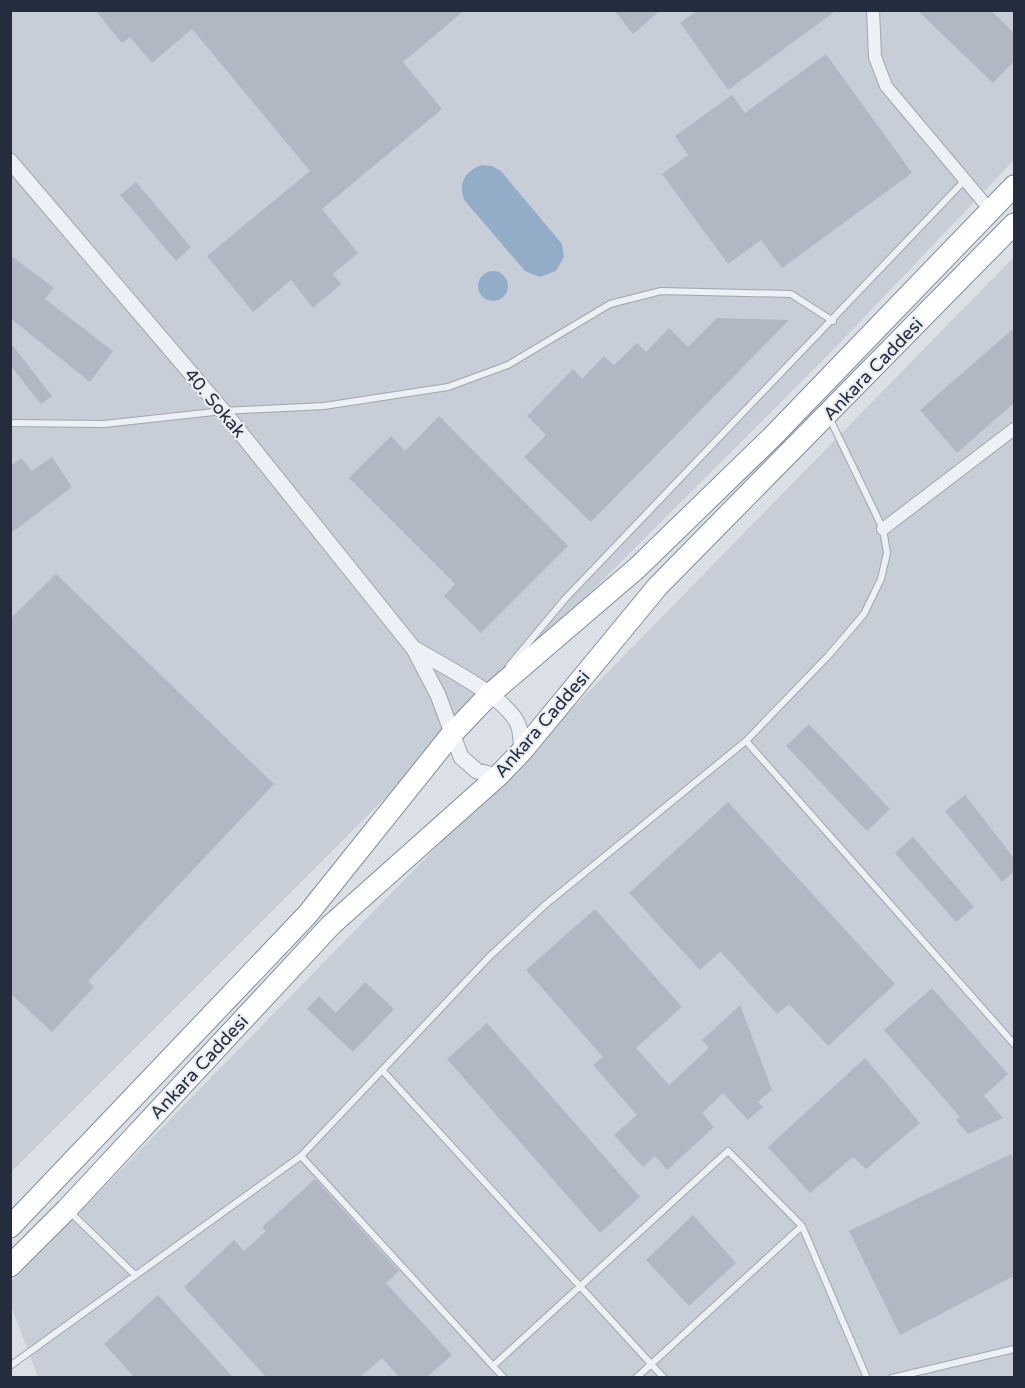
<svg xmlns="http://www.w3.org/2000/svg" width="1025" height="1388" font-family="'Varela Round',sans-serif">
	<rect width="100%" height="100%" fill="#dbdfe6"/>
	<path fill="#c8ced8" d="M11,11H1014V160L832,351L11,1172Z
		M1014,257V1377H38L11,1306V1282Z"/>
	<path fill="#93adc9" d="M482,165L492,166L501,171L562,244L564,257L556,271L540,277L525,271L465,201C457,185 465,170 482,165Z
		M478 286a15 15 0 1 1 30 0a15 15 0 1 1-30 0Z"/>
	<path fill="#b2b8c3" d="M95,10H465L403,62L442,109L322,209L358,253L333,274L341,284L313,308L291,280L253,312L207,256L310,171L192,29L152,63L130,37L122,43Z
		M614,10H661L633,34Z
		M698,10H837L728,90L680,23Z
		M917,10H991L1014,33V61L993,83Z
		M826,54L912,173L782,268L761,240L728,264L662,174L688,155L675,136L732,95L745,113Z
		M136,182L191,247L176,261L120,195Z
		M10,255L54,288L45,299L113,351L90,382L10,318Z
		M717,318L789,320L591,522L524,457L546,435L527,416L573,369L582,379L604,356L614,365L637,343L646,352L669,328L688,347Z
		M1014,328V403L957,453L920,410Z
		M10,342L52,396L41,404L10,365Z
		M439,416L568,546L481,633L444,596L455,584L349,478L391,436L405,451Z
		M52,457L72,487L10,534V466L21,458L32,471Z
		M56,574L274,784L88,981L94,987L52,1032L10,993V619Z
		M809,724L890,809L867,831L786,746Z
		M965,795L1014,858V872L1002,882L945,811Z
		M728,802L895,984L828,1046L789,1004L777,1014L719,950L720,952L700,970L629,893Z
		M913,837L974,907L956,922L895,853Z
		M595,909L682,1007L636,1048L669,1085L709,1048L702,1040L740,1005L772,1090L758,1102L763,1107L748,1120L723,1093L702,1113L714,1127L667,1170L655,1156L643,1167L614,1135L637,1115L593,1065L603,1057L526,970Z
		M365,982L394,1009L353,1052L307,1009L319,996L336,1013Z
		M932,988L1008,1074L984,1096L1003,1118L968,1134L956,1120L960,1117L884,1030Z
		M487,1023L640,1197L600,1233L447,1059Z
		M865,1058L920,1123L866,1169L853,1157L810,1193L768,1147Z
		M1011,1154L1014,1162V1276L900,1335L849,1231Z
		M315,1179L399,1271L386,1283L452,1355L427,1377H399L382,1358L360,1377H266L184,1287L234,1240L244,1251L266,1231L262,1227Z
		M693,1215L736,1263L689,1306L646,1260Z
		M158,1295L233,1377H134L104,1344Z"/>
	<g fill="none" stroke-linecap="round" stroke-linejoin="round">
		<g stroke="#a0a6b0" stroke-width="8">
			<path id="service" d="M10,423L104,424L223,411L324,406L448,387L508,365L610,304L661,291L791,294L833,321
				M509,666L565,599L964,181
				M746,741L1014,1044
				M382,1070L664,1378
				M301,1156L504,1378
				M70,1212L135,1275
				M10,1366L301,1156L489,957L545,905L746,741L829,655L864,614L881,579L887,553L883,529L829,417
				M493,1366L728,1151L802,1226L867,1378
				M636,1378L802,1226
				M892,1378L1014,1349"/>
		</g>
		<g stroke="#a0a6b0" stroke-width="14">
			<path id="minor" d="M873,10L875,57L886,86L991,211
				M883,529L1014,429"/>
		</g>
		<g stroke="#a0a6b0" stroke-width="17">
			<path id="tertiary" d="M10,161L223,411L414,649L438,695L461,757L477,771L498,776
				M415,649C441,665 510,698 519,727C521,734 521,743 522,751"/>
		</g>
		<g stroke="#818d9d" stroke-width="23">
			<path id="trunk" d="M10,1227L307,915L451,735L489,695L637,568L773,436L1014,186
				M10,1266L67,1209L331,925L498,776L522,751L658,586L1014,224"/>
		</g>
		<use href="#service" stroke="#edf0f4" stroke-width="6"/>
		<use href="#minor" stroke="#edf0f4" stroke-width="12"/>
		<use href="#tertiary" stroke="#edf0f4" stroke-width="15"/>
		<use href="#trunk" stroke="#fff" stroke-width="21"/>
	</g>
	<g text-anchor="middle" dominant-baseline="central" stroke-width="4.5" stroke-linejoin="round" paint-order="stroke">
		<g font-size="18" fill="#242d3d" stroke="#eaeef4">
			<text transform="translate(873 369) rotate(-46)">Ankara Caddesi</text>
			<text transform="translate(215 403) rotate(50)">40. Sokak</text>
			<text transform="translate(542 724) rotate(-49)">Ankara Caddesi</text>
			<text transform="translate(199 1067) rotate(-47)">Ankara Caddesi</text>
		</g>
	</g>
	<rect width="1025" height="1388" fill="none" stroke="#242d3d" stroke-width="24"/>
</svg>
